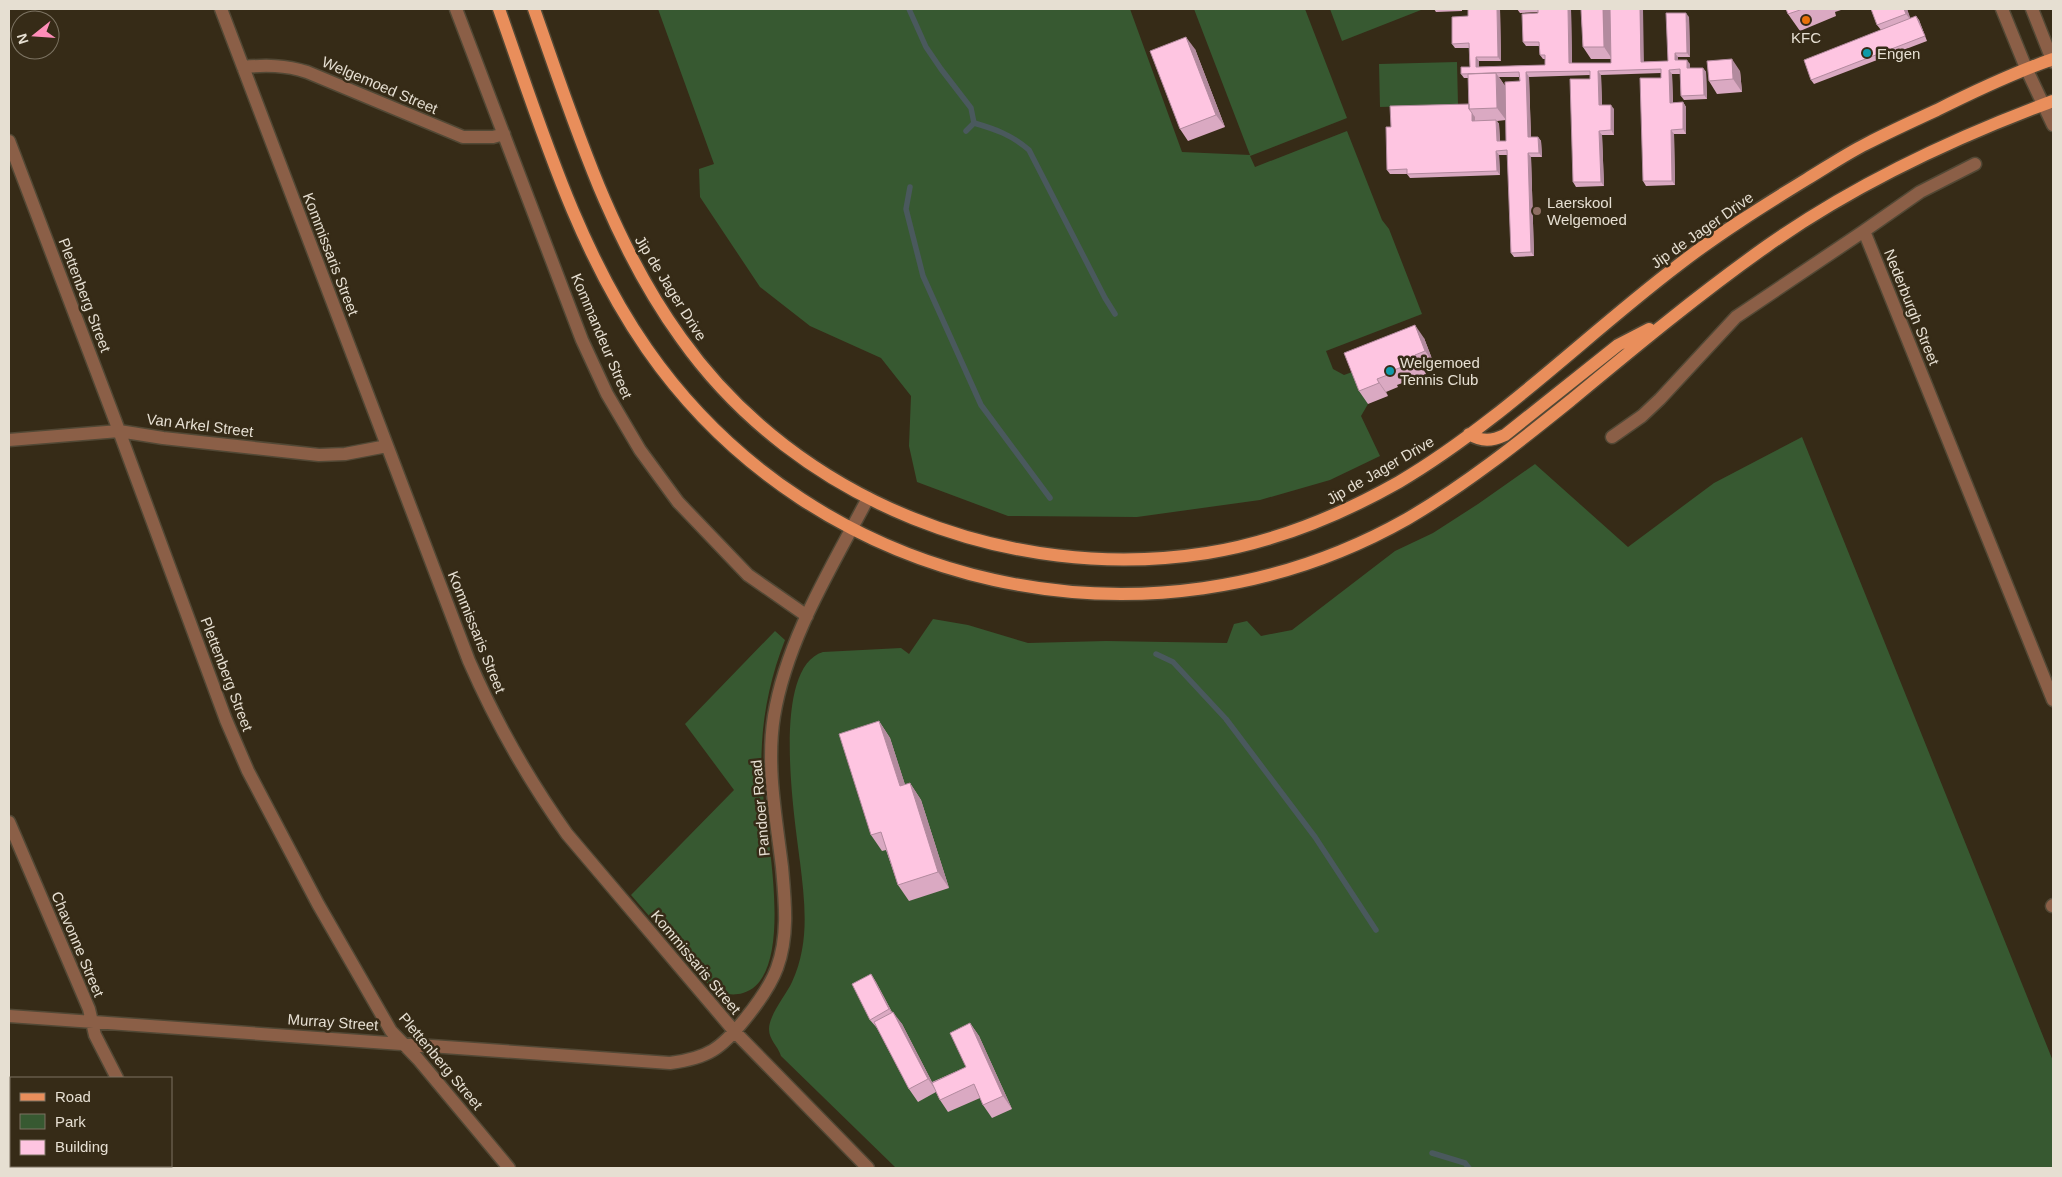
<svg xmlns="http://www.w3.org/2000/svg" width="2062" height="1177" font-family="Arial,sans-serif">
	<rect width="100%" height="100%" fill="#362b17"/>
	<path fill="#375931" d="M658,9H1130L1182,152L1250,155L1194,9H1305L1347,118L1250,156L1255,167L1347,131L1382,220L1389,229L1422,314L1326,351L1333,369L1344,375L1355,371L1368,404L1361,416L1380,456L1330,480L1260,500L1137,517L1008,516L917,482L909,446L911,396L881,358L810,326L760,287L700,197L699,169L714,164Z
		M1330,9H1421V10L1342,41Z
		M1457,62L1458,105L1380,107L1379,64Z
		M1802,437L2053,1061V1168H896L781,1056C778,1046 769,1040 769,1029C769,1015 786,995 792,982C810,943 805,903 800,862C795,820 770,668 823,652L901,648L909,654L933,619L968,625L1028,643L1106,641L1227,643L1234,624L1247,621L1261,636L1292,630L1395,551L1433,533L1478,504L1535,464L1628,547L1714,483Z
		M775,631L785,640C772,673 764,708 762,743C761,760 761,776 763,793C766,834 797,977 743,993C729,997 718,992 708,984L631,895L734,790L685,724Z"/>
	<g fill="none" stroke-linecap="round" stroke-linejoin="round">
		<path stroke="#4a595d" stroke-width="5.5" d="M909,9L926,47L941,69L971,108L974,123L966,131
			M974,123C995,129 1012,135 1029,150L1105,298L1115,314
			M910,187L906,209L923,276L981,405L1050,498
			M1156,654L1173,662L1226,719L1315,837L1376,930
			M1432,1153L1465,1163L1469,1168"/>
		<g stroke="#524835" stroke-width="15">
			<path id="minor" d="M221,9L469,661C496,723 528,779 567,834L735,1032L868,1168
				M456,9L582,340L607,394L640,450L678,502L748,575L807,616
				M2002,9L2026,68L2053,125
				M2032,9L2053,62
				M243,67C266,65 285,65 307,72L463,137H493L504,134
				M9,141L115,420L226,720L248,771L318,904L391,1031L418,1059L509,1168
				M1864,231L1920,192L1975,164
				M1612,437L1642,416L1660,399L1736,317L1864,231L2053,700
				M9,440L119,431L163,438L319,455L345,454L387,446
				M9,822L89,1009L95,1035L117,1078
				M2052,906L2053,905
				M9,1016L670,1063C708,1058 721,1049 745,1019C758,1003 770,987 777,968C789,935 785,901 782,867C776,817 766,766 774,716C787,638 832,567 868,498
				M163,1166L164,1168"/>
		</g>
		<g stroke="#524835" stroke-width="15">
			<path id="major" d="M499,9C540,124 576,247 647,349C816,592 1149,665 1407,519C1465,485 1518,443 1570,401C1634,348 1699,294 1767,246C1855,184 1953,138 2053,101
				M534,9C574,122 610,240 681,338C797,502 1010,584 1207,553C1275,542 1339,516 1399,482C1499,423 1585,336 1677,266C1718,234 1763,206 1807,179C1827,167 1846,154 1866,144C1889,132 1913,121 1937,110C1975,91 2013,73 2053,59
				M1469,434C1482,442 1492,441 1505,435L1618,345L1649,329"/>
		</g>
		<use href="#minor" stroke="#8b5f47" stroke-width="12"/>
		<use href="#major" stroke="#e98e5b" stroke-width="12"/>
	</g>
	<path fill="#daa9c2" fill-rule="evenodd" d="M1434,9H1462V11L1436,12Z
		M1468,9H1500L1501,61H1479V67L1545,65V59H1543L1540,55L1539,46H1526L1523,42L1538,12L1520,13L1517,9H1571L1572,63H1611V59H1591L1583,47L1581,9L1644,62L1668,61L1689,17L1690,57H1678V60L1690,64V68H1703L1706,72L1707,99L1684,100L1681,96L1680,74H1672L1673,103L1683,102L1686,107V134H1674L1675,185L1646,186L1643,181L1661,78V73L1601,75L1602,105L1614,109V135H1602L1604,186L1576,187L1573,182L1590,79V75L1529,77L1531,137H1538L1541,141L1542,157H1531L1534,256L1514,257L1511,253L1508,155H1499L1500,175L1410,178L1407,174H1390L1387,170L1391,127L1469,104L1468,78H1464L1461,74L1470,67L1469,48H1455L1452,44L1468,16ZM1499,77H1519L1520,81L1506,141H1500L1499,124L1497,121L1506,120L1505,86Z
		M1786,9H1844L1835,12L1836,16L1800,31L1788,14Z
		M1907,9L1910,19L1916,16L1919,20L1927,41L1814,84L1811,80L1881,30L1877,25Z
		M1195,49L1225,127L1188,141L1180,129Z
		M1740,71L1742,92L1717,94L1709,81Z
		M1424,338L1434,364L1423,368L1426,374L1397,385L1398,387L1386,392L1388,396L1368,404L1359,391Z
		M879,721L890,738L905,785L910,783L921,800L949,888L909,901L898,885L886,850L882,851L871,835Z
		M871,974L876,982L892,1012L902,1024L932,1082L966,1067L970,1023L979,1036L1012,1109L992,1118L983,1105L980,1098L948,1112L940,1100L936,1092L918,1102L909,1089L877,1028L870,1020Z"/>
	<path fill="#b28a9e" d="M1497,9H1500L1501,61L1498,57Z
		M1568,9H1571L1572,68L1569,63Z
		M1603,9H1611L1612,59L1604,47Z
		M1640,9H1643L1644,66L1641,62Z
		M1904,9H1907L1912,22L1906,14Z
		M1686,13L1689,17L1690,57L1687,53Z
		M1916,16L1919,20L1927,41L1925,36Z
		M1186,37L1195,49L1225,127L1216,115Z
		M1675,53L1678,57V64L1675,60Z
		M1476,57L1479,61V71L1476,67Z
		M1732,59L1740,71L1742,92L1733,79Z
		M1687,60L1690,64V72L1687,68Z
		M1703,68L1706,72L1707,99L1704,95Z
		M1669,70L1672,74L1673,107L1670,103Z
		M1598,71L1601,75L1602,110L1599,105Z
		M1526,72L1529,77L1531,141L1528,137Z
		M1496,73L1505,86L1506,120L1497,108Z
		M1683,102L1686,107V134L1683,129Z
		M1611,105L1614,109V135L1611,130Z
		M1472,113L1475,117V125L1472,121Z
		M1496,120L1499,124L1500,145L1497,141Z
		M1671,130L1674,134L1675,185L1672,181Z
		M1599,131L1602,135L1604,186L1601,182Z
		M1538,137L1541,141L1542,157L1539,153Z
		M1496,151L1499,155L1500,175L1497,171Z
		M1528,153L1531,157L1534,256L1531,252Z
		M1415,325L1424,338L1434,364L1425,351Z
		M1415,355L1423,368L1426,374L1417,361Z
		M1377,379L1386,392L1388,396L1379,383Z
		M879,721L890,738L911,803L900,786Z
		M910,783L921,800L949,888L938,872Z
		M871,974L876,982L895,1018L889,1009Z
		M893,1012L902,1024L937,1092L928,1079Z
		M970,1023L979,1036L1012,1109L1003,1096Z"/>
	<path fill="#fec5e1" stroke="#b28a9e" d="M1468,9H1497L1498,57H1476V67L1545,65V55H1540L1539,42H1523L1522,14L1538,13V9H1568L1569,63H1611L1610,9H1640L1641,62L1668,61L1666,13H1686L1687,53H1675V60H1687V68H1703L1704,95L1681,96L1680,69L1669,70L1670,103L1683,102V129L1671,130L1672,181H1643L1640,78H1661V69L1598,71L1599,105H1611V130L1599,131L1601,182H1573L1570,79H1590V71L1526,72L1528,137H1538L1539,153H1528L1531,252L1511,253L1507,150L1496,151L1497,171L1407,174V169L1387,170L1386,127H1391L1390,106L1469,104V109L1472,113V121L1496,120L1497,141H1506L1505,82L1520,81L1519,72L1461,74V67H1470L1469,43L1452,44V17L1468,16Z
		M1581,9H1603L1604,47H1583Z
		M1786,9H1803L1788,14Z
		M1871,9H1904L1906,14L1877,25Z
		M1916,16L1925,36L1811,80L1804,60Z
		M1186,37L1216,115L1180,129L1150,51Z
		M1732,59L1733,79L1709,81L1707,61Z
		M1496,73L1497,108L1469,109L1468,74Z
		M1415,325L1425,351L1415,355L1417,361L1389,372L1390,374L1377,379L1379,383L1359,391L1344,353Z
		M879,721L900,786L910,783L938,872L898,885L881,832L871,835L839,734Z
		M871,974L889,1009L870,1020L852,984Z
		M893,1012L928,1079L909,1089L874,1022Z
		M970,1023L1003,1096L983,1105L974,1084L940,1100L932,1083L966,1067L950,1033Z"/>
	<circle fill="#e8710a" stroke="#362b17" stroke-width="2" cx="1806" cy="20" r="5"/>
	<g fill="#0f9aa8" stroke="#362b17" stroke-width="2">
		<circle cx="1867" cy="53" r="5"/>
		<circle cx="1390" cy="371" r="5"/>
	</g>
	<circle fill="#8d6e63" stroke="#362b17" stroke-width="2" cx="1537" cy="211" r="5"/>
	<g text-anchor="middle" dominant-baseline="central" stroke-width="5" stroke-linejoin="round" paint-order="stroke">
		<g font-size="15" fill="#e6dfd2" stroke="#362b17" text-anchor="start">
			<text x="1806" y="37" text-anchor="middle">KFC</text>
			<text x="1877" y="53">Engen</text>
			<text x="1547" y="202">Laerskool<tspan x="1547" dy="17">Welgemoed</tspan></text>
			<text x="1400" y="362">Welgemoed<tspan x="1400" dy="17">Tennis Club</tspan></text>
		</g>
		<g font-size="15" fill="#e6dfd2" stroke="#362b17">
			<text transform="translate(380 85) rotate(23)">Welgemoed Street</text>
			<text transform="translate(1702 230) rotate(-35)">Jip de Jager Drive</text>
			<text transform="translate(331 254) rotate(69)">Kommissaris Street</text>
			<text transform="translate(671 288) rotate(58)">Jip de Jager Drive</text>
			<text transform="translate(85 295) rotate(69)">Plettenberg Street</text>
			<text transform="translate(1912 307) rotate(68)">Nederburgh Street</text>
			<text transform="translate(602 336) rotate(67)">Kommandeur Street</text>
			<text transform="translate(200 425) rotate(7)">Van Arkel Street</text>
			<text transform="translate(1380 470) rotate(-30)">Jip de Jager Drive</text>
			<text transform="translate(477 632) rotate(68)">Kommissaris Street</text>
			<text transform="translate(227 674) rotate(69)">Plettenberg Street</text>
			<text transform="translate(760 808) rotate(-95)">Pandoer Road</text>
			<text transform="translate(78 944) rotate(67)">Chavonne Street</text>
			<text transform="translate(696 962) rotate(50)">Kommissaris Street</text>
			<text transform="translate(333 1022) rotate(4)">Murray Street</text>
			<text transform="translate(441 1061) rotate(50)">Plettenberg Street</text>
		</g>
	</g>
	<rect width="2062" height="1177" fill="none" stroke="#e6dfd2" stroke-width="20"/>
	<rect x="10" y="1077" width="162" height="90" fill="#362b17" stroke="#7c7362"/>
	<rect x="20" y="1093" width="25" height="8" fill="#e98e5b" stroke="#7c7362"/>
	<text x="55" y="1102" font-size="15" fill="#e6dfd2">Road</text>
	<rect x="20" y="1114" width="25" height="15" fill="#375931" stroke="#7c7362"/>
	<text x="55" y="1127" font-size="15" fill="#e6dfd2">Park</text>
	<rect x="20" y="1140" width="25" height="15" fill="#fec5e1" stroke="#7c7362"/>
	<text x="55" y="1152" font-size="15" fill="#e6dfd2">Building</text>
	<g transform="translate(35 35) rotate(253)"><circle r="24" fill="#362b17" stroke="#7c7362"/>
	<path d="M0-4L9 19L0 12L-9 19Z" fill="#ff8eb9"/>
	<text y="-8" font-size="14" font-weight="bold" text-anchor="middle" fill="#e6dfd2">N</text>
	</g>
</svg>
